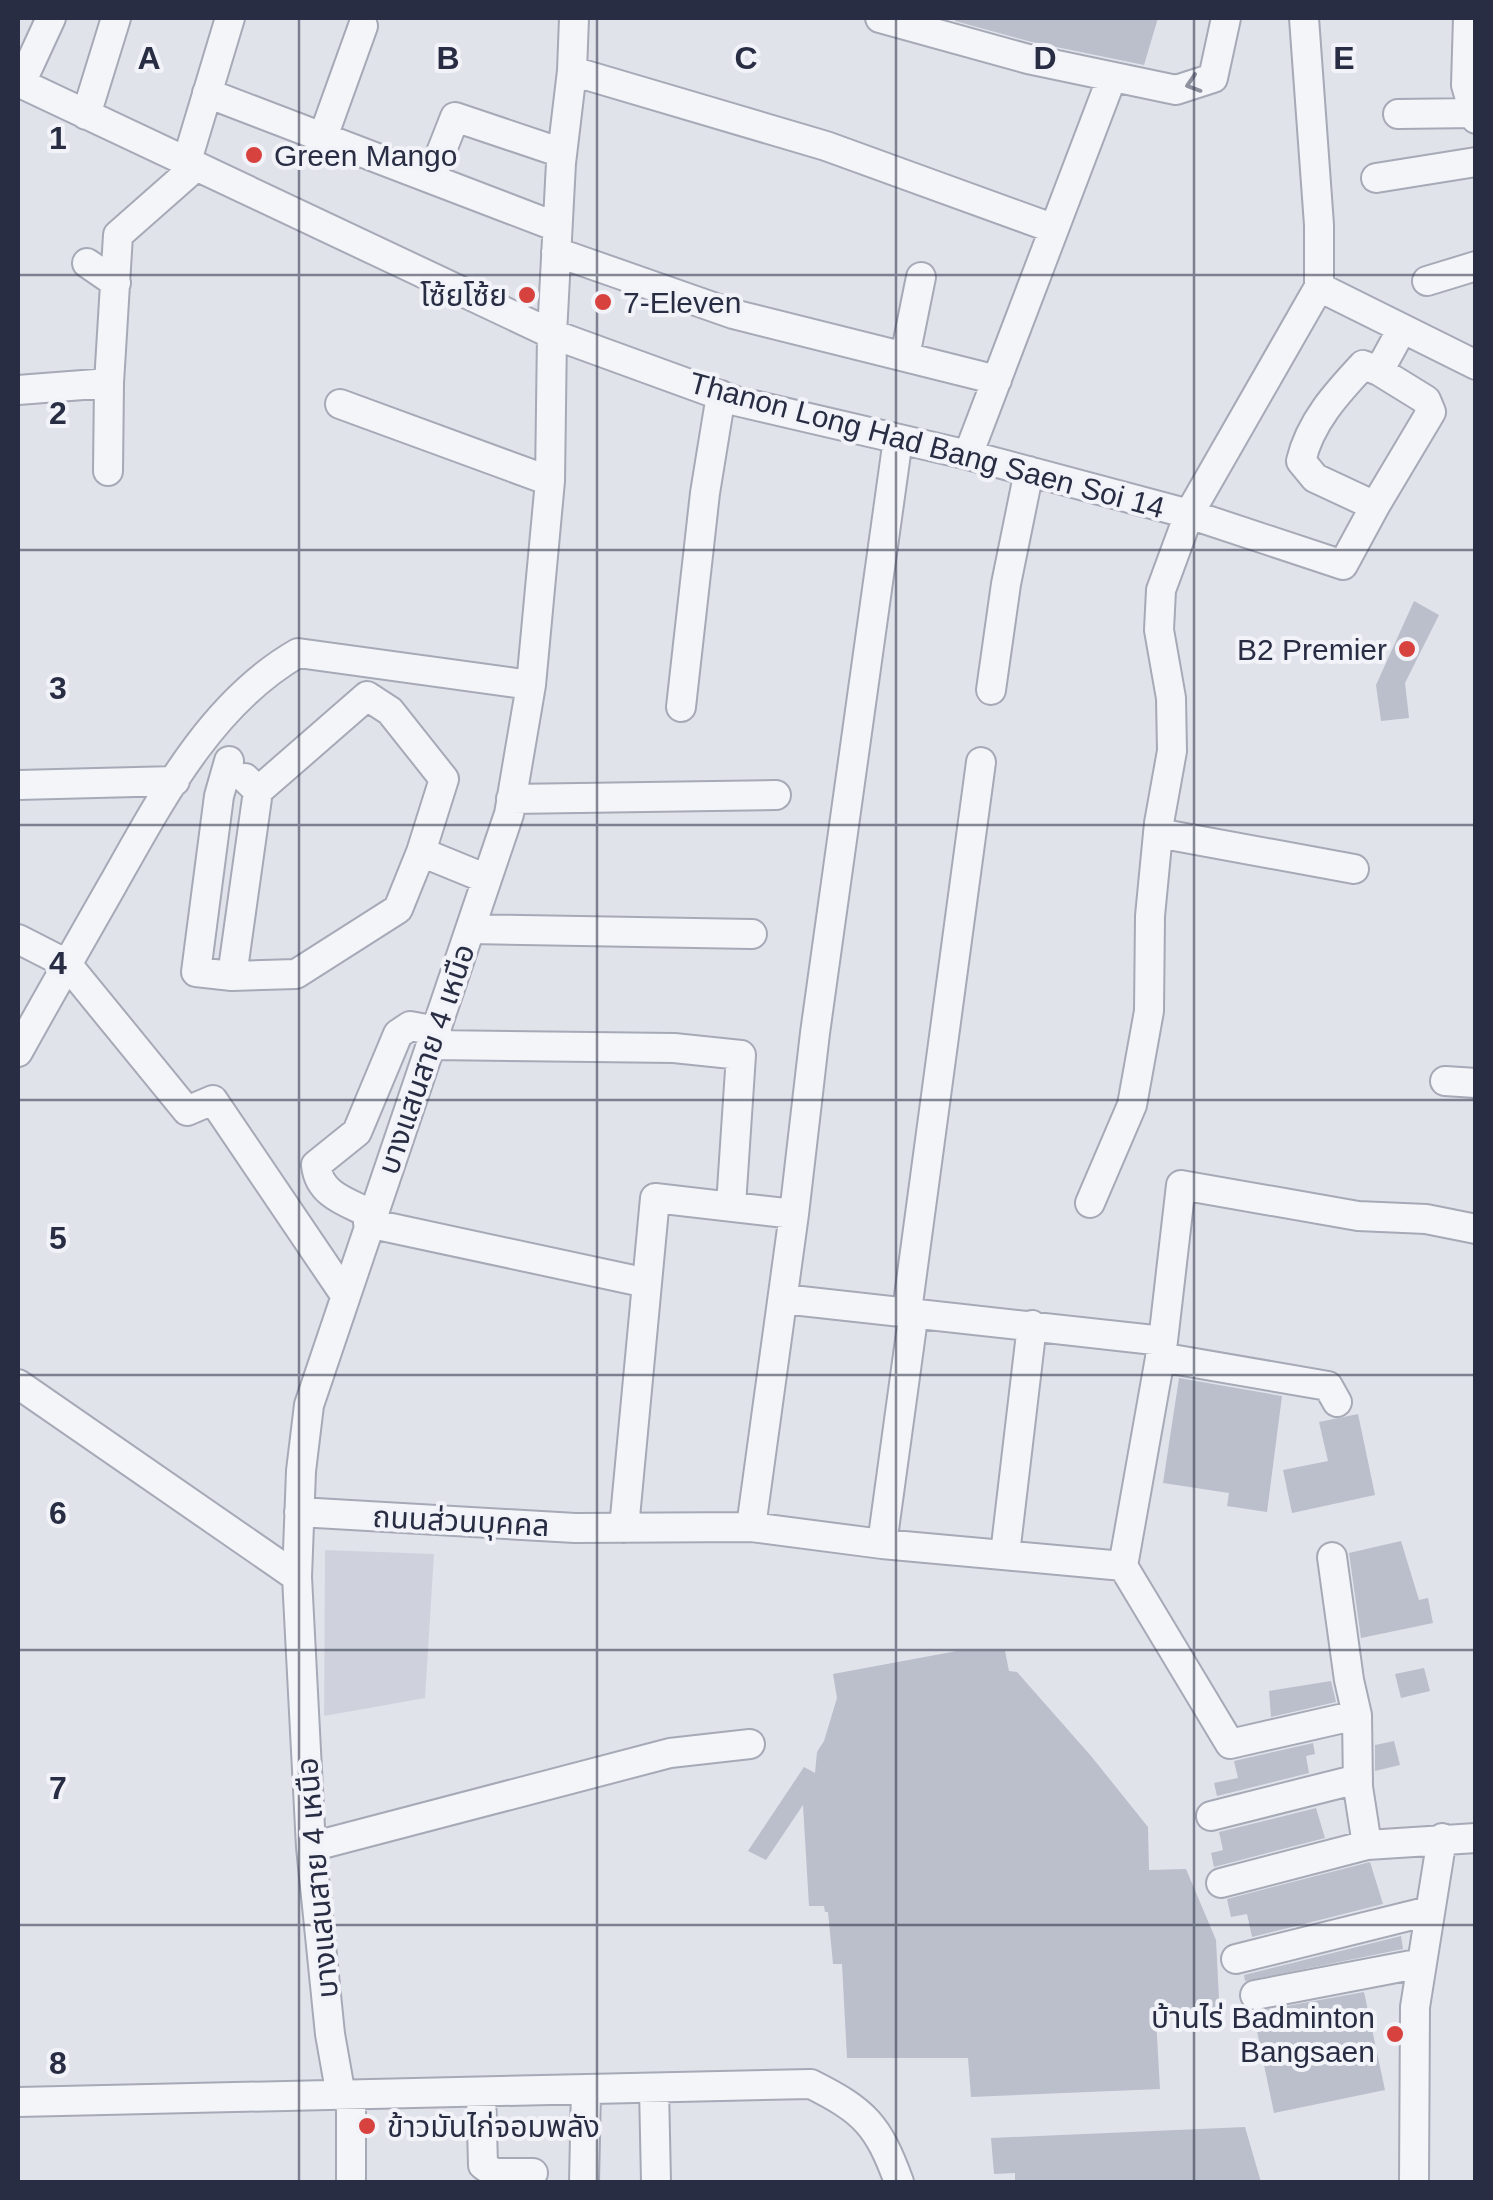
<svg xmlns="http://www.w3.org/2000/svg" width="1493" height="2200" font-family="Helvetica,'Noto Sans Thai',sans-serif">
	<rect width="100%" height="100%" fill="#e1e3eb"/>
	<path fill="#cfd2dd" d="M325,1550L434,1554L425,1698L324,1716Z"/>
	<path fill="#bbbecb" d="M956,18H1158L1144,65L1032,42L955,21Z
		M1414,601L1439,615L1405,683L1409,718L1381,721L1376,685Z
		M1179,1378L1282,1396L1267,1512L1227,1506L1229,1493L1163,1483Z
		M1358,1414L1375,1495L1292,1513L1283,1470L1328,1461L1319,1422Z
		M1401,1541L1419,1600L1428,1598L1433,1623L1361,1638L1349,1553Z
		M957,1651H1005L1009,1671L1017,1672L1091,1756L1148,1827L1149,1870L1186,1869L1216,1940L1220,2018L1156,2019L1160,2089L971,2097L968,2058H847L842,1964H833L828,1912H825L824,1906H809L803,1805L766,1860L748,1851L804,1767L815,1773L817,1752L824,1741L837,1698L833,1674Z
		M1424,1668L1430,1691L1401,1698L1395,1674Z
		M1331,1681L1336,1702L1271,1717L1269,1691Z
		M1394,1741L1400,1765L1375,1771V1745Z
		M1313,1743L1315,1754L1306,1756L1309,1773L1217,1796L1214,1783L1238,1778L1234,1761Z
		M1316,1808L1325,1838L1214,1867L1211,1853L1223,1850L1219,1832Z
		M1370,1862L1383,1904L1252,1937L1247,1914L1231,1917L1227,1899Z
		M1401,1936L1403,1949L1245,1981L1244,1975Z
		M1364,1992L1385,2090L1274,2113L1253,2012Z
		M1245,2127L1261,2182H1015V2173L994,2174L991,2138Z"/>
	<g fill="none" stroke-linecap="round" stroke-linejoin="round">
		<g stroke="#a6a9b6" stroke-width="32">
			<path id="minor" d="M880,18L1028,59L1176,90L1213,78L1226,18
				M1468,18L1466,85L1476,119
				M572,71L826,146L1052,228
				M18,82L552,334L736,401L968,455L1189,514L1343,565L1375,506
				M21,83L51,18
				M207,93L557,227
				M1398,114L1474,113
				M86,115L116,18
				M323,137L363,26
				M186,164L230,18
				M431,178L455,117L562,153
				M1376,178L1476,162
				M556,252L733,314L997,380
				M87,263L116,283
				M1427,281L1476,266
				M1319,287L1476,365
				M905,356L921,277
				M1379,371L1426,400L1431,412L1375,506L1315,478L1301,461C1310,422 1337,393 1363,365L1379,371L1402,329
				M18,390L109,383
				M340,404L550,481
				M968,455L1112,77
				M108,471L109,383L118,235L194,168
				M991,690L1006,584L1029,471
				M681,707L705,493L721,395
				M229,761L219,796L196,972L232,976L296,974L398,909L421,852L444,779L390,711L367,696L258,791
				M18,785L175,781
				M511,799L776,795
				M1158,833L1354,869
				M421,852L487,879
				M471,929L752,934
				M18,939L67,964L187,1111L213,1100L345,1295
				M232,976L258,791L245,778
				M433,1045L674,1048L741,1055L731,1205
				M18,1052C49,996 81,940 113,884C161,799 211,703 298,653L531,685
				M1445,1081L1476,1083
				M1090,1203L1132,1105L1149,1011L1150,916L1159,823L1172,751L1171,698L1159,630L1161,590L1189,514L1319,287V225L1304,18
				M371,1214C347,1202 319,1195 316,1165L357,1132L398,1034L410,1026L437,1031
				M368,1223L647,1283
				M783,1299L1163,1341
				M907,1311L981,762
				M1160,1357L1328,1386L1337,1402
				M18,1384L297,1577
				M299,1512L575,1528L751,1527L882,1544L1123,1566L1230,1744L1357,1715
				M751,1527L794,1214L815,1033L898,439
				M624,1528L655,1198L794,1214
				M882,1544L914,1311
				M1005,1554L1032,1325
				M1332,1557L1349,1680L1357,1715L1358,1787L1367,1845
				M1123,1566L1163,1341L1181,1185L1358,1216L1426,1219L1476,1229
				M1211,1816L1358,1779
				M311,1847L670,1753L750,1744
				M1221,1883L1367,1845L1476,1838
				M1236,1959L1429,1911
				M1255,1995L1422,1963
				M654,2088L656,2182
				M481,2092L483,2165L494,2173H533
				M351,2095V2182
				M341,2096L330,2034L311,1847L297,1577L301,1471L309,1405L509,814L531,685L550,481L552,334L561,163L572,71L574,18
				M18,2102L811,2084C865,2111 878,2125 899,2182
				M584,2182L586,2089
				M1414,2182L1415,2007L1442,1838"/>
		</g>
		<use href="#minor" stroke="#f4f5f9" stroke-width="28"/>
	</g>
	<defs><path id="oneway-chevron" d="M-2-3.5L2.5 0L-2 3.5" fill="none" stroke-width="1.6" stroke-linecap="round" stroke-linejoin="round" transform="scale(2.5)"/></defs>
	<use stroke="#8e919e" href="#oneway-chevron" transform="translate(1193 84) rotate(162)"/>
	<path fill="none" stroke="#282d44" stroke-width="2.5" stroke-opacity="0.55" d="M299,18V2182M597,18V2182M896,18V2182M1194,18V2182M18,275H1476M18,550H1476M18,825H1476M18,1100H1476M18,1375H1476M18,1650H1476M18,1925H1476"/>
	<g fill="#d7423f" stroke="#f1f3f8" stroke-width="4">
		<circle cx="254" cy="155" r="10"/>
		<circle cx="527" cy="295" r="10"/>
		<circle cx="603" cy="302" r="10"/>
		<circle cx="1407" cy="649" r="10"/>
		<circle cx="1395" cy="2034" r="10"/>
		<circle cx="367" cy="2126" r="10"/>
	</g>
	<g text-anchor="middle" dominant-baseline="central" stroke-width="8" stroke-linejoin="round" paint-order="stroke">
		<g font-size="30" fill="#282d44" stroke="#f1f3f8" text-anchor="start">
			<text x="274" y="155">Green Mango</text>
			<text x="507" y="295" text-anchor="end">โซ้ยโซ้ย</text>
			<text x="623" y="302">7-Eleven</text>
			<text x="1387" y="649" text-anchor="end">B2 Premier</text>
			<text x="1375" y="2017" text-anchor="end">บ้านไร่ Badminton<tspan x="1375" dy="34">Bangsaen</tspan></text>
			<text x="387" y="2126">ข้าวมันไก่จอมพลัง</text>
		</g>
		<g font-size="30" fill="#282d44" stroke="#f1f3f8">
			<text transform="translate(927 445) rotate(15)">Thanon Long Had Bang Saen Soi 14</text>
			<text transform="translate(426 1059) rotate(-71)">บางแสนสาย 4 เหนือ</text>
			<text transform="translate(461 1521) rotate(3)">ถนนส่วนบุคคล</text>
			<text transform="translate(317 1878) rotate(-95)">บางแสนสาย 4 เหนือ</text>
		</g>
	</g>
	<g font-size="32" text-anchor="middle" font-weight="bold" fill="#282d44" stroke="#f1f3f8" stroke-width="8" stroke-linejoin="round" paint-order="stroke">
		<text x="149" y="69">A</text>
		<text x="448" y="69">B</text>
		<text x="746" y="69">C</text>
		<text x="1045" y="69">D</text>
		<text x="1344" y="69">E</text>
		<text x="58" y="149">1</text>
		<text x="58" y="424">2</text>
		<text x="58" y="699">3</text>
		<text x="58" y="974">4</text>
		<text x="58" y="1249">5</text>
		<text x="58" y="1524">6</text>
		<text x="58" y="1799">7</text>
		<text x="58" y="2074">8</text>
	</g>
	<rect width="1493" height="2200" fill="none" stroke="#282d44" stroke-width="40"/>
</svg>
